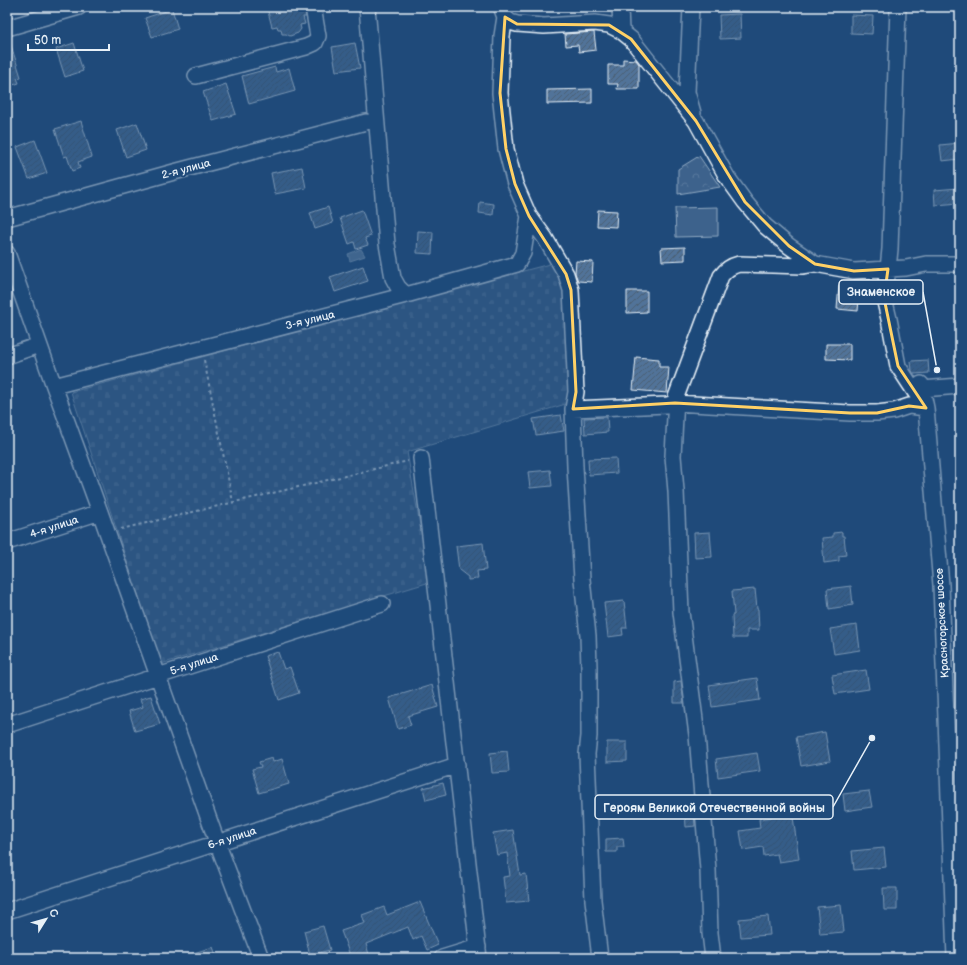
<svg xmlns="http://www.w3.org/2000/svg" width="967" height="965" font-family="'Balsamiq Sans',sans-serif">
	<defs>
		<pattern id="cemetery-stones" width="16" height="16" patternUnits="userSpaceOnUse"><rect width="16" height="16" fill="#3c628c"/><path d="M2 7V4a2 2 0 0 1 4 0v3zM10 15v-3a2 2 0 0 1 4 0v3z" fill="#58799d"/></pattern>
		<pattern id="park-crowns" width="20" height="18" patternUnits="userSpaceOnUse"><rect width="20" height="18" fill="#3c628c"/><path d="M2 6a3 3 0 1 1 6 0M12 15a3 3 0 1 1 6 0" fill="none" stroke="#58799d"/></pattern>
		<pattern id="building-hatch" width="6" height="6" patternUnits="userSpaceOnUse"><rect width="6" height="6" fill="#517399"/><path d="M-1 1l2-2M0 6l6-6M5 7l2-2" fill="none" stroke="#4c5e72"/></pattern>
	</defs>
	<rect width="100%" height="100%" fill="#1f4a7a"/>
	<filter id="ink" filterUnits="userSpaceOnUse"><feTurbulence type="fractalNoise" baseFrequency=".025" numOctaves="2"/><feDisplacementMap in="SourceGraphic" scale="8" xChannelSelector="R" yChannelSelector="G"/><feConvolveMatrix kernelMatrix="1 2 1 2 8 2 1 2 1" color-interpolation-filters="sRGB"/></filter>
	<g filter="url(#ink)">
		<path fill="#3c628c" stroke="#92aac2" d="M718,207V236L676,237L675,208Z"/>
		<path fill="url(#cemetery-stones)" stroke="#92aac2" d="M557,262L567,302L569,403L407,452L430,582L161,664L71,392Z"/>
		<path fill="url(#park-crowns)" stroke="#92aac2" d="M699,156L720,187L678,194V169Z"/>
		<path fill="#6685a7" stroke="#9ab0c7" d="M361,249L365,256L350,261L348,254Z"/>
		<path fill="url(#building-hatch)" stroke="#e8f1f8" d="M272,7H304L306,17H303L305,24L300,25L301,29L298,33L290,36L286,34H282L281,29H278L277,26L272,27L267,8Z
			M172,9L178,29L152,37L145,18Z
			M740,14L741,38L720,39L719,15Z
			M851,15L873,16L872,34L851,33Z
			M594,32L596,50L579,52L578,45L566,46L565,34Z
			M7,39H9L21,77L17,78L19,83L7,87Z
			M74,43L83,71L65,77L56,49Z
			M355,43L360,68L336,71L332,47Z
			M623,59L636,60L639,64V89H617L618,84H608V65H623Z
			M275,67L276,72L289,68L295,91L249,104L242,76Z
			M226,84L236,114L213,121L203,92Z
			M592,89V103L547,104V90Z
			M81,121L92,157L78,162L80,168L72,171L67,156L64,157L55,129Z
			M137,123L146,150L126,157L117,130Z
			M35,140L47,173L29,179L17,147Z
			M960,143V159L942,161L940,145Z
			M302,167L306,188L275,194L271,173Z
			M959,188L960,203L935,205L934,190Z
			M480,202L494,204L493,215L479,213Z
			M328,207L333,223L315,229L310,213Z
			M362,210L371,236L365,238L368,245L356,249L354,242L349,244L340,218Z
			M598,210L617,211L616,227L597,226Z
			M418,231L433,232L432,254L417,253Z
			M685,247V260L662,261L661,248Z
			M576,261L593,262L592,282L578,281L575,273Z
			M363,266L368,281L335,292L330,277Z
			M839,285L860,287L858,311L837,309Z
			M627,291H647V312L627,313Z
			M826,344H850V360L826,359Z
			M636,357L659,359V367H669L667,393L633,390Z
			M928,360L929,373L914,374L912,371L911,361Z
			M561,415L564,431L536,435L533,419Z
			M607,417L608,432L585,434L584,418Z
			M616,458L617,473L589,475L588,459Z
			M550,470L552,486L530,488L528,472Z
			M710,532L712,557L695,558L694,533Z
			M842,532V536H844L846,555L839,556V561L824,563L822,538L833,537V533Z
			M483,543L486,570L477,571L478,579L468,580V577L459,570L456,546Z
			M851,586L853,605L829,609L827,589Z
			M755,589L757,609H758L759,630H747V638H733L732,615H734L732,591Z
			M624,601L627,628H622L623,635L608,637L604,603Z
			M857,625L860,650L834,654L830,629Z
			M278,652L284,669L290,667L299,693L279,700L265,656Z
			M866,670L869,689L835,694L832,675Z
			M757,678L760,700L712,707L709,685Z
			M681,681L684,703H674V682Z
			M432,685L438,707L408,716L411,725L398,729L389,698Z
			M151,696L160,724L135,731L129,711L143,707L140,699Z
			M825,732L830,761L801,766L796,737Z
			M607,742H627V761L607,762Z
			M507,751L509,772L492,773L490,753Z
			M757,753L760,771L718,777L716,759Z
			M272,758L273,762L282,759L289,784L259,793L252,769L261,767L259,762Z
			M443,783L446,795L426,800L423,788Z
			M869,791L872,807L845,811L843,794Z
			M791,803L799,859L779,862L777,854L764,856L763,847L743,850L740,831L760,828L759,819L772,817L771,806Z
			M685,812H694L695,826L686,827Z
			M513,830L520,875L526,874L529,901L506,903L503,877L510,876L507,853L497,855L493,833Z
			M623,838L624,847H617V852H606V839Z
			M884,848L886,867L854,870L852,851Z
			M883,888H897V910H884Z
			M420,902L438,945L427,950L421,936L413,940L408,927L366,944L370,958H351L341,931L365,923L362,915L384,907L387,915Z
			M841,905L844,932L820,934L817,907Z
			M768,916L770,935L741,937L739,919Z
			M323,926L330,950L310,955L304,931Z
			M213,947L217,958H184V956Z"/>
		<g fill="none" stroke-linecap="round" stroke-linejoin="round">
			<g stroke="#e8f1f8" stroke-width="18">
				<path id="minor" d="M367,7L387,244L393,278L398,287L406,295
					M620,7L621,31
					M691,7L687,92L693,113
					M502,9L505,17L510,22L517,24L544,26L595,23L609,25L621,31L631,39L696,121L727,177L745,202L765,226L789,246L815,264L854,271L888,269L890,249L898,7
					M505,17L502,36L500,93L506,149L515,184L529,216L545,238L566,274L571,290L576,392L573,409L575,467L582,579L588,636L589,667V736L587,754L593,900L600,958
					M7,28L79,7
					M196,76L306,47L315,43L318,36L313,7
					M7,218L174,172L366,122
					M7,253L54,386L100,512L158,676L217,842L261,958
					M7,356L39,345
					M921,384L926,408L941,585L955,958
					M54,386L406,295L517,264L523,253L529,216
					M922,389L960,386
					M921,401L898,366L889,319L884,298L888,269L906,268L926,264H960
					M573,409L667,405L675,403L850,413H877L894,411L909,406L926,408
					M421,458L479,958
					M7,542L100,512
					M7,725L158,676L382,604
					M7,911L457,765
					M442,958L478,947
					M713,958L710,933L708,870L697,735L681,612L676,491L673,456L676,397L721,276C726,269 731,266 739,264L802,266L815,264"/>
			</g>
			<path stroke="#e8f1f8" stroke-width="2" stroke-dasharray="3 3" stroke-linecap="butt" d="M204,360L233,502
				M121,529L408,461"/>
			<use href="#minor" stroke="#1f4a7a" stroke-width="15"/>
		</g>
	</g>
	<path d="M0 0H967V965H0ZM505,17L517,24L609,25L631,39L696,121L745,202L789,246L815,264L854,271L888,269L884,298L898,366L926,408L909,406L877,413H850L675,403L573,409L576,392L571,290L566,274L529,216L515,184L506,149L500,93Z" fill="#1f4a7a" fill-opacity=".55" fill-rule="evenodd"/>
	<path fill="none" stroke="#ffd166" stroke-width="3" stroke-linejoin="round" d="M505,17L517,24L609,25L631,39L696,121L745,202L789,246L815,264L854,271L888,269L884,298L898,366L926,408L909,406L877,413H850L675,403L573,409L576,392L571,290L566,274L529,216L515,184L506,149L500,93Z"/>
	<g text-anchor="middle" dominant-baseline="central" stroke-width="4" stroke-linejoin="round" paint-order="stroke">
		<g font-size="11" fill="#e8f1f8" stroke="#1f4a7a">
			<text transform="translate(186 169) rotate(-15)">2-я улица</text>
			<text transform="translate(310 320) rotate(-14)">3-я улица</text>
			<text transform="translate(54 527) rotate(-18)">4-я улица</text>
			<text transform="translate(942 623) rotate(-93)">Красногорское шоссе</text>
			<text transform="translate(194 664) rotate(-18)">5-я улица</text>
			<text transform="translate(232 838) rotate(-18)">6-я улица</text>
		</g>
	</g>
	<path fill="none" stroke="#e8f1f8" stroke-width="1.5" d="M937 370L923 292M872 738L833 807"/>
	<g fill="#e8f1f8" stroke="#1f4a7a" stroke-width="1.5">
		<circle cx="937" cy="370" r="4"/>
		<circle cx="872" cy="738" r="4"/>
	</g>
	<g fill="#1f4a7a" stroke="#e8f1f8" stroke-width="1.5">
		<rect x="839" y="280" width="84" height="24" rx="4"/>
		<rect x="595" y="795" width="238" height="24" rx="4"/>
	</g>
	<g font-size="12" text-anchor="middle" font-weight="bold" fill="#e8f1f8">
		<text x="881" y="296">Знаменское</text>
		<text x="714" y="812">Героям Великой Отечественной войны</text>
	</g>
	<rect width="967" height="965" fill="none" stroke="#1f4a7a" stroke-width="24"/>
	<rect x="12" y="12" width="943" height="941" fill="none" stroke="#e8f1f8" stroke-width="1.5" filter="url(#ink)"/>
	<g transform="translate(46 919) rotate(53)" stroke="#1f4a7a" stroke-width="3" paint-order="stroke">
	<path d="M0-3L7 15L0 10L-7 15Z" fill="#e8f1f8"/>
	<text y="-6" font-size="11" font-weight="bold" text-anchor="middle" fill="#e8f1f8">С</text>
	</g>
	<path d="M28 44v6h81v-6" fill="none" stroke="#e8f1f8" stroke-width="2"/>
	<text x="34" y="44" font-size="12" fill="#e8f1f8" stroke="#1f4a7a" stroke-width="3" paint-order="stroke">50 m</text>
</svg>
